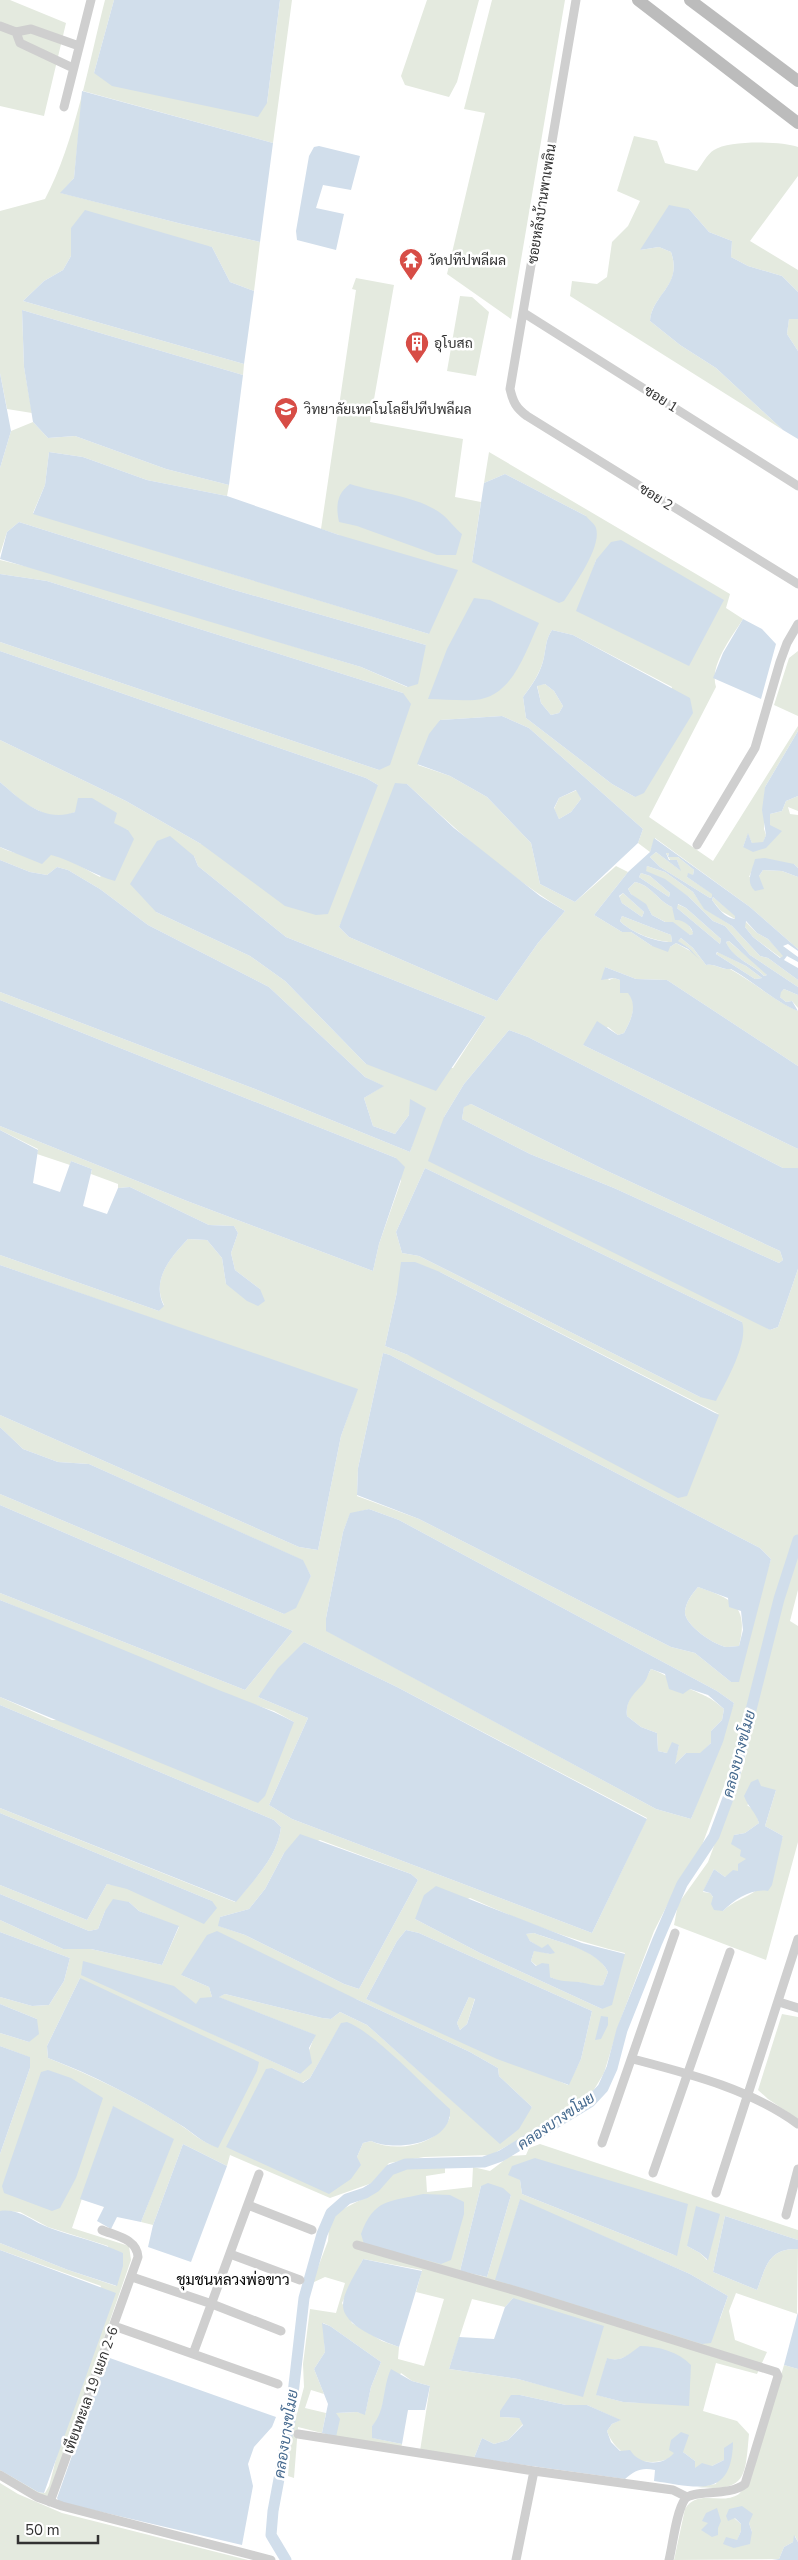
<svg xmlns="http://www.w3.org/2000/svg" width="798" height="2560" font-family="'Nunito Sans',Sarabun,sans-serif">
	<rect width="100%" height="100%" fill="#fff"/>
	<path fill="#e4eadf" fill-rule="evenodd" d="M0,0H10L66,23L44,116L0,106Z
		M105,0H114L94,73L267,103L280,0H292L273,143L83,91L74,178L61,193L182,224L260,242L254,291L230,282L212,247L71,228V256L63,270L44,281L23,301L244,364L243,375L22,310L24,367L32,413L7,409L0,373V211L45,199C75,143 89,62 105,0Z
		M427,0H479L457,82L449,97L405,85L401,76Z
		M492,0H565L511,319L447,274L485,113L464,109Z
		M634,136L657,141L665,163L697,171C702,165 707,154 714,150C729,140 781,141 798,147V176L750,241L798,270V292L782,276L748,266L731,257L732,241L709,232L689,209L640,250L659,247L671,252C683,287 652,293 650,321L680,345L716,368L783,430L570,296L572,281L597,284L607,277L612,242L628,226L640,201L617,191Z
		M356,278L394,285L370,422L463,439L455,497L481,502L472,562L586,516L505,474L484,483L489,452L730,594L726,608L743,619C732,637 709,665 716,687L649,817L713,861L798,726V731L765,787L764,829L766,835L763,843H752L748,834L743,847L766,848L770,814L782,811L786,801L798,796V811L788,807L790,814L798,815V868L794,864L752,870L749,877L759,876L763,870L782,871L798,877V949L750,907L655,838L650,852L638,843L643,829L529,728L502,716L440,720L418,765L450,776L487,797L531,843L540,884L575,902L616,866L628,872L594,915L622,932H631L652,946L670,947L676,943L692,952L689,948L677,941L681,938L693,948L706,965C716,963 721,970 730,969C754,982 774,1001 798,1011V1066L667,980L636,979L605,967L604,973L609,980L614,978L620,980L621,993H629C638,1006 631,1020 624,1033L618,1035L608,1027L583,1045L798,1149V1168H783L528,1037L509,1030L464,1084L444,1117L770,1330L778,1327L798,1269V1590L790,1621L798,1626V1842L766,1960L674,1925L678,1904L708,1862L743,1768L785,1568L733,1762L701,1848L682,1876L654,1931L620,2021L604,2073L592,2093L583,2103L491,2155L424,2157L389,2163L372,2183L330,2198L230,2155L227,2166L183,2144L153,2225L141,2222L173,2139L113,2107L72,2228L129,2246L131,2260L48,2499L0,2473V2470L38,2492L45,2493L49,2486L101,2286L0,2250V2243L68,2270L116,2286L108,2246L48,2227L20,2212L0,2211V2154L30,2068L29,2057L0,2046V2033L29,2042L37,2019L0,2004V1997L32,2006L49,2005L64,1981L70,1958L0,1932V1920L63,1949H91L162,1965L179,1927L139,1911L129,1902L105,1911L98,1929L89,1931L0,1894V1885L87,1920L107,1884L212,1901L0,1813V1808L235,1902C254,1880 278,1856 281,1827L274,1820L0,1705V1697L52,1720L294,1722L274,1711L243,1701L0,1600V1593L245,1690L293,1631L0,1505V1494L284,1614L303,1591L311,1576L302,1560L89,1464L58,1462L23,1449L0,1427V1415L299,1547L318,1550L341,1436L357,1390L0,1265V1255L159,1311L164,1305C151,1280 170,1258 188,1239L207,1240L222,1258L226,1284L260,1289L235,1270L231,1253L238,1233L234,1226L209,1225L130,1187L118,1188V1184L91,1174L92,1169L71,1161L70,1165L37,1154L38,1149L0,1130V1126L187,1201L373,1271L379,1244L401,1181L396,1158L0,1000V992L255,1089L410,1152L413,1142L409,1115L395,1134L373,1126L364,1098L383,1086L365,1077L269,987L148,925L100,889L68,870L57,867L47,875L30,872L0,860V847C23,859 32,850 53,855C70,859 85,869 100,877L128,830L75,812L65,816L47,815L24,803L0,782V740L126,801L201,844L378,785L366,778L0,651V642L379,770L403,693L47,581L0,574V560L53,573L361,667L407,687L426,645L231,589L19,522L7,532L0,554V468L11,431L33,422L48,438L75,436L166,469L229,485L227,496L147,480L83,457L49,452L45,485L33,513L429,634L339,535L321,529L356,290L352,289ZM596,560L689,666L590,578ZM552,630L573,635L672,687L635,797L612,784L526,718L523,697C532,685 541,672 544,657C546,646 546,639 552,630ZM407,784C456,830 507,876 565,911L538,943L497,1001L349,937L339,927ZM194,856L198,866L286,937L486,1017L453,1068L366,1064L285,981L250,956L156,912ZM425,1168L742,1322L700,1397L419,1256L402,1253L396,1232ZM440,1272L719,1414L408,1355L385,1346L397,1292ZM383,1353L390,1355L760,1548L771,1559L731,1682L695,1653L671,1647L419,1519L357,1496L358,1468ZM369,1509L399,1520L717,1691L734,1703L691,1819L656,1809L327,1631L326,1618L343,1532L350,1514ZM304,1642L397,1687L647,1818L592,1933L292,1819L269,1805L308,1718L258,1697ZM776,1790L765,1826L783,1836C779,1849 767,1882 757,1890C746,1898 733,1901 723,1911L710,1893L703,1892L714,1869L725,1877L738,1872L747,1859L734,1835L745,1833L759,1823L755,1811L747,1805ZM320,1840L411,1874L418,1880L359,1989L344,1984L245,1935L219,1926L220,1917L249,1909L265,1889L284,1853ZM470,1898C521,1921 570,1940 625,1953L602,2009L480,1953L415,1919ZM406,1930L419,1933L592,2011L581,2059L568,2085L366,1999L397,1941ZM181,1975L356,1999L470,2052L498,2068L499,2076L532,2107L500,2143L367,2025L340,2012L331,2019L322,2018L225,1994L218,1997L315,2035L300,2074L180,2019L185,1996L196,2005L212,1997L209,1987ZM80,1978L218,2147C202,2143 193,2133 179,2124C139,2098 93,2076 48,2058L47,2046ZM341,2024L450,2117C438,2146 396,2153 371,2141L363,2143L357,2157L272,2068L302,2083L310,2078Z
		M460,296L472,297L489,312L476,376L447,371Z
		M789,318L798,319V351L787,334Z
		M798,651V716L774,705L789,658Z
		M545,684L554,691L563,706L559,713L551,715L541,703L537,685Z
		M577,790L581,799L571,812L559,819L554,809L559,798Z
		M656,852L680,870L677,860H670L666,853H669L668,857H678L694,870L693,875L687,877L713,894L712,897L710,898L660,867L650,857Z
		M647,866L665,872L693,892L704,908L732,926L760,956L768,958L798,980V987L750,955L725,926L713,921L689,897L645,871Z
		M641,873L650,876L670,893L669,897L639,877Z
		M635,882C651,885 658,901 672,907L676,916L688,924L694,934L690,935L652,915L648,908L631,894L628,889Z
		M623,893L644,912L642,917L622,903L619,897Z
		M713,897L736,916L735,919L721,911L712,900Z
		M677,904L686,908L721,939L720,944L677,908Z
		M622,916L671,935L672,942C656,942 630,932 620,921Z
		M745,921L757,933L768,939L784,956L781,958L753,937L745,927Z
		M729,941C739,951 762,967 767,975L764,976C754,964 732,959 726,942Z
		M718,952L746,966L762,978L755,979L716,954Z
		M784,989L798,995V1008L792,1001L786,1002L780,997V992Z
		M471,1104L605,1170L780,1251L783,1260L779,1263L614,1188L530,1154L462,1119L464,1106Z
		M698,1587C733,1599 749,1606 739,1646C735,1646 731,1647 727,1647C715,1646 683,1624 685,1611C686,1602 692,1594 698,1587Z
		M651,1669C665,1674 676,1682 690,1689C707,1697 709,1696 724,1709L722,1720L711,1731V1743L701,1753H686L674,1765L679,1745L667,1753L658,1751L657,1733L641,1727L627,1716C624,1696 643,1685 651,1669Z
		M534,1933C558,1943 596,1947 608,1972L603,1985L595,1987L579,1982L564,1983L550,1977L531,1961L534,1950L550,1954L530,1941L525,1934Z
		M469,1997L475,1998L467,2024L460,2030L457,2023Z
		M782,2014L798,2017V2119L768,2099L758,2090Z
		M540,2144L798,2230V2240L725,2216L713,2272L757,2290C766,2267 768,2248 798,2249L797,2314L736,2293L729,2311L735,2340L767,2352L757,2374L716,2363L703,2411L737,2421L749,2434C745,2477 747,2492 697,2487L716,2484L724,2460L712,2466L694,2469L695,2461L683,2452C674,2453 670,2460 661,2461C638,2466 614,2452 607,2431L612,2424L620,2420L587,2405H566L520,2395L500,2417L519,2418L523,2424L508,2440L494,2444L482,2438L474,2458L420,2451L430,2386L412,2381L401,2373L383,2403L379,2419L372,2426L373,2438L402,2444L401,2448L336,2437L335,2413L357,2412L365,2414L371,2387L381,2362L330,2326L323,2323L325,2352L314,2369L324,2394L311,2390L305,2408L326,2413L322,2433L298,2427L294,2478L288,2476L291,2436L304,2387L303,2364L310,2309L336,2313L345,2283L325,2277L312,2283L328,2241L329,2229L334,2216L343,2209L368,2196L393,2172L416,2166L445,2167V2173L426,2176L427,2192L472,2187L473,2167L490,2171L510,2156L526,2155L529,2148ZM520,2180L677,2256L522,2194ZM481,2186L511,2195L487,2277L460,2271ZM520,2200L690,2274L728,2296L720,2319L496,2280ZM719,2214L707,2260L700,2253L687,2246ZM363,2259L422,2270L416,2292L444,2299L424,2366L398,2359L399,2347L382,2341L352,2323L342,2303ZM513,2298L583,2396L518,2379L449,2369L472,2299L505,2307ZM641,2346L647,2403L623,2402L597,2395L607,2359C621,2362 629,2355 641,2346Z
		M784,2365L798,2369V2542L795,2536L793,2542L784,2547L779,2559L674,2560L685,2509C698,2488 721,2506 739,2494C743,2490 747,2483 751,2478ZM734,2518L749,2523L752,2532L734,2548L741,2531V2524Z
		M0,2483L18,2494L62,2513L248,2560H0Z"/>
	<path fill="#d1deeb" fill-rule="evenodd" d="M114,0H280L267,103L258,117L112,86L94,73Z
		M82,91L273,143L260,242L182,224L60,193L74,178Z
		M319,146L360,156L351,190L323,185L316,208L344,214L336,250L297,240L296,231L309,156L314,147Z
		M669,205L689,209L709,232L732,241L731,257L748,266L782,276L798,292V319H789L787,334L798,351V439L783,430L716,368L680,345L650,321C652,294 683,286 671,252L659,247L640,250Z
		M85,210L212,247L230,282L254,291L244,364L23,301L44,281L63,270L71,256V228Z
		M22,310L243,375L229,485L166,469L75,436L48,438L33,422L24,367Z
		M0,373L11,431L0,468Z
		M49,452L83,457L147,480L227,496L339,535L458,570L429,634L33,514L45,485Z
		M505,474L586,516C589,520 595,524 596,528C602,547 574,585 564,601L559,603L472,562L484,483Z
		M350,484C377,493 420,496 443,515C449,520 455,528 462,534L456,555H437L357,526L339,522C336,507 336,494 350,484Z
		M19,522L231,589L426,645L418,684L408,687L361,667L0,559L7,532Z
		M621,540L724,600L689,666L576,611L596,560L611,542Z
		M0,574L47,581L403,693L411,704L390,765L379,770L0,642Z
		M474,598L490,600L539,623C525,652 513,697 475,700C459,701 443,699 428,699L447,649Z
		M743,619L762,629L776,644L761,699L713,678L723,653Z
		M552,630L573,635L690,698L693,713L644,793L635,797L612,784L526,718L523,697C532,685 541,673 544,657C546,646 546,639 552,630ZM545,684L554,691L563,706L559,713L551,715L541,703L537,686Z
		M0,651L366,778L378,785L328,914L316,915L285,906L201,844L126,801L0,740Z
		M502,716L529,728L643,829L638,843L575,902L540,884L531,843L487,797L450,776L417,764L429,734L440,720ZM576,790L581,799L571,812L559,819L554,808L559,798Z
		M798,731V796L786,801L782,811L770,814V825L782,831L766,848L753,852L743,847L748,833L752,843L763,842L766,835L762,810L765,787Z
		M0,782C22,801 44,823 75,812L78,798H92L117,813L114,823L128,830L134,839L115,881C93,875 74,861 51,855L42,864L0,847Z
		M395,783L407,784L454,828L540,896L565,911L538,943L497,1001L349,937L339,927Z
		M170,836L194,856L198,866L286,937L486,1017L436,1091L366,1064L285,981L250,956L156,912L130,884L157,841Z
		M654,838L750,907L798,949V951L788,944L783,946L798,957V962L787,956L784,960L798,968V980L768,958L760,956L732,926L704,909L693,892L665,872L647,866L646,871L665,879L689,897L713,921L725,926L750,955L798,987V995L784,989L781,992L780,997L786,1002L792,1001L798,1011C774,1001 754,982 731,969C721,970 716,963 706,965L693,948L681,938L678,941L689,948L699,959L688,949L676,943L670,947L668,952L652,946L631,932H622L594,915L628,872L650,852ZM656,852L681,871L677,860H669L666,853H669L668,857H678L694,870L693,875L688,873L687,877L712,894V897L710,898L660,867L650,857ZM641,873L650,876L670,893L669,897L639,877ZM635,882C651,885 658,901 672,907L675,920C683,919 693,927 693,934L690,935L673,922H665L652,915L646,904L631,894L628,889ZM623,893L644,912L642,917L622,903L619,896ZM713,897L735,916V919C725,918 718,908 712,900ZM678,904L686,908L721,939L720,944L677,908ZM622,916L671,935L672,942C657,943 630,932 620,921ZM746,921L757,933L768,939L783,956L780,958L753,937L745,927ZM729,941L767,975L764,976C753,964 733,959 726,942ZM717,952L746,966L762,978L755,979L716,954Z
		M765,858L794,864L798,868V877L782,871L763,870L759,876L764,889L755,891C745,882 752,871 755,859Z
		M0,860L30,872L47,875L57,867L68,870L100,889L148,925L269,987L365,1077L384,1086L364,1098L373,1126L395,1134L409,1115L410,1099L426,1108L410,1152L255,1089L0,992Z
		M605,967L636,979L667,980L798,1066V1149L583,1045L597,1021L618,1035L624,1033C631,1020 638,1006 628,993H620V980L614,978L601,980Z
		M0,1000L396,1158L405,1167L379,1244L373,1271L187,1201L0,1126Z
		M509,1030L528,1037L783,1168H798V1269L778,1327L770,1330L428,1161L444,1117L464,1084ZM471,1104L605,1170L780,1251L783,1260L779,1263L614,1188L530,1154L462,1119L464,1107Z
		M0,1130L38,1150L33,1183L60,1192L71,1161L92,1169L83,1206L107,1214L118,1188L130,1187L209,1225L234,1226L238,1233L231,1253L235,1270L260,1289L265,1301L258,1306L247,1301L226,1284L222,1258L207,1240L188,1239C170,1258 151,1280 164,1306L159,1311L0,1255Z
		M425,1168L742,1322C749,1342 726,1382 716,1401L700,1397L419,1256L402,1253L396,1232Z
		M401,1262H415L440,1272L719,1415L687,1496L678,1498L408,1355L385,1346L397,1292Z
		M0,1265L358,1389L341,1436L318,1550L299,1547L0,1415Z
		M383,1353L390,1355L760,1548L771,1559L739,1682H731L695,1653L671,1647L419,1519L357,1495L358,1468ZM698,1587L728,1598L729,1607L741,1611L743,1630L739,1646C735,1646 730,1647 727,1647C715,1646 683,1624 685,1611C686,1602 692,1594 698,1587Z
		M0,1427L23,1449L58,1462L89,1464L303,1560L311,1576L296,1608L284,1614L0,1494Z
		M0,1505L293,1631L245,1690L0,1593Z
		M369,1509L399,1520L717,1691L734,1703L723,1742L691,1819L656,1809L326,1631V1618L343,1532L350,1513ZM651,1669L665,1674L669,1689L683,1694L690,1689L708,1695L724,1709L722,1720L711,1731V1743L700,1753H686L675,1764L679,1745L672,1742L667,1753L658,1751L657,1733L641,1727L627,1716C625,1701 634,1694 643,1684C647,1680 648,1673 651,1669Z
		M0,1600C70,1628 140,1656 209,1686C237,1698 267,1707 294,1722L265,1796L258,1803L0,1697Z
		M304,1642L397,1687L647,1819L592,1933L292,1819L269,1805L308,1718L258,1697L278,1668Z
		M0,1705L274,1820L281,1827C278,1856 254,1880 236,1902L0,1808Z
		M758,1779L761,1786L776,1790L765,1826L783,1836L772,1885L768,1891C752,1888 735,1899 723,1911L714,1910L711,1904L713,1897L710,1893L703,1891L714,1869L725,1877L733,1870L738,1871V1864L746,1859L740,1856L741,1850L731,1844L734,1835L745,1833L759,1823C755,1811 748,1807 744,1796L751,1782Z
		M0,1813L212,1901L217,1908L204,1924L127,1889L107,1884L87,1920L0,1885Z
		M300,1834L411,1874L418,1880L359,1989L344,1984L245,1935L218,1926L220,1917L249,1909L265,1889L284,1853Z
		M436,1886L582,1943L625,1954L612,2005L602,2009L480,1953L415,1919L424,1895ZM534,1933C557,1942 597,1949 608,1972L603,1985C594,1987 588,1983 579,1982C567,1981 561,1982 550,1977L549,1964L542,1963L536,1966L531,1961L534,1951L550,1954L555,1953L548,1944L542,1948L530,1941L526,1934Z
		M0,1894L89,1931L98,1929L105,1911L113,1899L129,1902L139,1911L179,1926L162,1965L91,1949H63L0,1920Z
		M406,1930L419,1933L592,2011L581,2059L569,2085L497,2059L366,1999L397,1941ZM469,1997L475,1999L467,2024L460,2030L457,2023Z
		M217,1931L356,1999L470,2052L498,2068L499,2076L532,2107L519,2129L500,2144L367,2025L340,2012L331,2019L322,2018L225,1994L219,1997L316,2035L309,2048L312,2063L300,2074L81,1975L83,1961L174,1986L196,2004L200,1998L212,1997L209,1987L181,1975L207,1935Z
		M0,1932L70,1958L64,1981L49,2005L32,2006L0,1997Z
		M80,1978L259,2062L257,2071L218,2148C201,2142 194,2133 179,2124C138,2098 93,2075 48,2058L47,2046Z
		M0,2004L37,2019L39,2034L29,2042L0,2033Z
		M601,2016L608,2017V2025L601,2039L595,2040Z
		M347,2022C374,2032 426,2088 450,2109C453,2144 395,2152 371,2141L363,2143L357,2157L361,2165L351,2179L329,2194L226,2147L266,2069L272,2068L303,2083L310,2078L341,2023Z
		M0,2046L30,2057V2068L0,2154Z
		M48,2070L71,2078L103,2098L76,2178L60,2208L52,2211L4,2193L2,2186L41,2072Z
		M113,2106L174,2139L141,2222L117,2217L111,2229L97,2221L104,2207L80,2199Z
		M183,2144L227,2166L191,2262L148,2247L153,2225Z
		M535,2158L688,2204L677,2256L522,2194L520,2180L508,2175L512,2166Z
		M488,2183L503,2188L511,2195L487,2277L460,2271L481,2186Z
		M423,2194L450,2195L464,2202V2214L451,2260L441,2264L364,2244L361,2234C374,2198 390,2202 423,2194Z
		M520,2199L690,2274L728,2296L711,2343L702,2344L495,2280Z
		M696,2206L720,2214L708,2260L700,2253L687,2246Z
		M0,2211C20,2208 32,2222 50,2228C75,2237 100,2242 123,2253V2266L117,2286L68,2270L0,2243Z
		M725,2216L798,2240V2249C768,2248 766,2267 757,2290L713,2272Z
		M0,2250L116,2293L44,2493L38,2492L0,2470Z
		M363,2259L422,2271L399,2347C382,2341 342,2325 343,2305C343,2291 357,2272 363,2259Z
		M513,2298L604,2326L583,2397L518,2379L449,2369L459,2337L494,2339L505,2307Z
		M798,2312V2369L784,2365Z
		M322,2323L330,2326L381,2362L371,2387L365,2415L357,2412L336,2413L340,2419L336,2437L322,2433L328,2404L314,2369L325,2352Z
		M640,2346C658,2346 679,2352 691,2365L689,2406L623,2402L596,2395L607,2358C621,2363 629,2354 640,2346Z
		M107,2357L276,2417L272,2427L254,2447L248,2464L253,2486L242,2545L59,2502L57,2498Z
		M391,2369L412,2381L430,2386L425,2410H408L402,2444L372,2438V2426C386,2411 382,2388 391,2369Z
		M511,2395H520L566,2405H587L621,2420L612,2424L607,2431L611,2442L620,2451L630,2450C639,2465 662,2467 674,2453L669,2450L671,2440L681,2432L689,2435L683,2452L695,2461V2468L702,2463L712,2466L724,2460V2448L733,2442C732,2500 696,2487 654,2481L655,2470C642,2467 635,2470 625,2479L474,2458L482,2438L494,2444L508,2440L523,2425L519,2418L500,2417V2411Z
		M742,2506L753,2514L749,2523L752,2532L750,2544L734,2548L723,2544L726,2537L737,2540L741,2531V2524L735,2518L728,2521L726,2516L729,2509Z
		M717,2508L721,2521L718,2528V2535L712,2537L701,2530L708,2523L702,2521L706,2513Z
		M794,2535L798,2542V2560H772L779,2559L784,2547L793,2542Z"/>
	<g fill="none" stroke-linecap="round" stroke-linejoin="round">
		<path stroke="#d1deeb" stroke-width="11" d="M286,2560L271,2535L273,2511L290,2420L304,2298L322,2234L331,2213L347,2199L365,2193L375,2187L390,2170L406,2164L484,2162L501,2156L590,2102L603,2088L612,2068L622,2030L657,1942L682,1884L714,1836L730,1793L779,1599L798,1540"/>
		<path stroke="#cfcfcf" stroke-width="9" d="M576,0L510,389C513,402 516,408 527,416L798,584
			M0,26L16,32L31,29L79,46
			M16,32L20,43L73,68
			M64,107L91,0
			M524,313L798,486
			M697,845L755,748L780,662L787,643L798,624
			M779,2002L798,2008
			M633,2059C690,2074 750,2089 798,2124
			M602,2143L675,1933
			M653,2173L730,1952
			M716,2193L798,1939
			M248,2205L312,2230
			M786,2215L798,2169
			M357,2245L520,2292L776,2372L778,2376L745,2484C729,2497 693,2489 685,2499C676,2512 673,2544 669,2560
			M230,2254L300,2280
			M132,2277L212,2304L281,2331
			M114,2326L193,2354L259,2174
			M193,2354L278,2384
			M298,2434L534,2471L673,2490L687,2497
			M0,2475L37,2497L62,2506L271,2560
			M50,2502L138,2257C137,2239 116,2236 102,2230
			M516,2560L534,2471"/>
		<path stroke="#bcbcbc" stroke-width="12" d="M638,0L798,123
			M690,0L798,81"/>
	</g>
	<defs>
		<g id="temple-pin" transform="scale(1.25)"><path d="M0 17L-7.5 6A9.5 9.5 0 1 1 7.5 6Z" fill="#d74d46" stroke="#fff"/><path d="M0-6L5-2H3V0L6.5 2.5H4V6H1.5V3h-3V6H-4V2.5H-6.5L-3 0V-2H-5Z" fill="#fff"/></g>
		<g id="building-pin" transform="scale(1.25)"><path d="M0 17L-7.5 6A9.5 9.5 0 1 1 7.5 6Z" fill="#d74d46" stroke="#fff"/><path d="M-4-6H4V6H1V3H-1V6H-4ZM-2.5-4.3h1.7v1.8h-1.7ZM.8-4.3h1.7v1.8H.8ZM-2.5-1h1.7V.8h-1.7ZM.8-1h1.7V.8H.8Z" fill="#fff"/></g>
		<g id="university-pin" transform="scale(1.25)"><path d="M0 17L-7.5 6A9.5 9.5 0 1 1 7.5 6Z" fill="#d74d46" stroke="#fff"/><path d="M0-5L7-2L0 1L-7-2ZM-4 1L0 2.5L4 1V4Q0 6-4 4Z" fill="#fff"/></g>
	</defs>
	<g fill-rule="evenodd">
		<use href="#temple-pin" x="411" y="260"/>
		<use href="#building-pin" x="417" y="343"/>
		<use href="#university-pin" x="286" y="409"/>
	</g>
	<g text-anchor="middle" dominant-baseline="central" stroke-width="5" stroke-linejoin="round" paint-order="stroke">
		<g font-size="14" fill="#323232" stroke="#fff">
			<text transform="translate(542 204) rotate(-81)">ซอยหลังบ้านพาเพลิน</text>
			<text transform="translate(661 399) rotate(32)">ซอย 1</text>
			<text transform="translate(656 497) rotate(32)">ซอย 2</text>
			<text transform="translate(91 2390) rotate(-70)">เทียนทะเล 19 แยก 2-6</text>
		</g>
		<g font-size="14" fill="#323232" stroke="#fff" text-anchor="start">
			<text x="428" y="260">วัดปทีปพลีผล</text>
			<text x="434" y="343">อุโบสถ</text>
			<text x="304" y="409">วิทยาลัยเทคโนโลยีปทีปพลีผล</text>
		</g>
		<g font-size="15" font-style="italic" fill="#466a8f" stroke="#fff">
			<text transform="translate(739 1754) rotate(-75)">คลองบางขโมย</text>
			<text transform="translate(556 2121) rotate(-34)">คลองบางขโมย</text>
			<text transform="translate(286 2434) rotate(-81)">คลองบางขโมย</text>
		</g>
		<g font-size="15" fill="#000" stroke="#fff">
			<text x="233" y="2280">ชุมชนหลวงพ่อขาว</text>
		</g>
	</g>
	<path d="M18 2535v8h80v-8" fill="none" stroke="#323232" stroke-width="2.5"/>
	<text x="25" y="2535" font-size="15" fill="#323232" stroke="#ffffff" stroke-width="4" paint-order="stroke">50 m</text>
</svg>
